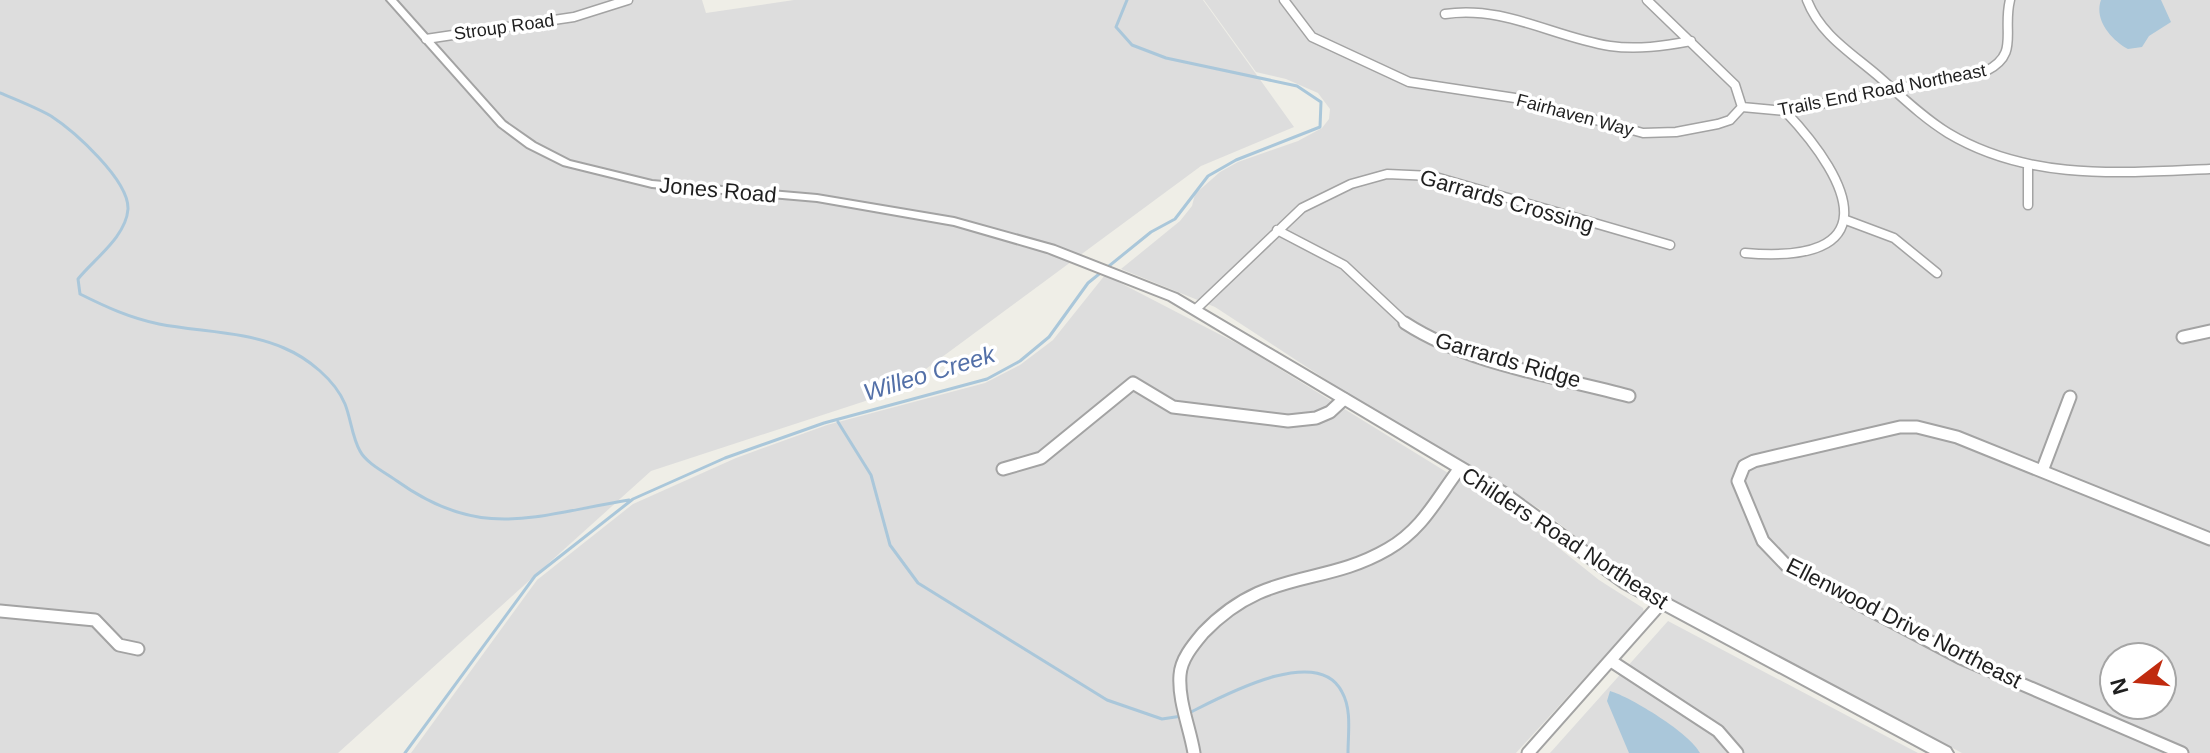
<svg xmlns="http://www.w3.org/2000/svg" width="2210" height="753" font-family="Helvetica,sans-serif">
	<rect width="100%" height="100%" fill="#efeee7"/>
	<path fill="#ddd" fill-rule="evenodd" d="M0,0H702L706,13L794,0H1203L1294,127L1201,166L896,391L651,471L338,753H0Z
		M1204,0H2210V753H1962L1623,573L1543,511L1342,390L1215,307L1121,269L1180,221L1192,206L1195,194L1220,172L1238,162L1298,141L1322,128L1329,119L1330,109L1318,93L1286,79L1256,72ZM2114,657H2162V705H2114Z
		M1105,275L1244,347L1524,520L1599,580L1643,608L1644,613L1516,753H411L537,580L633,504L736,458L827,425L985,383L1020,365L1053,340Z
		M1668,621L1863,724L1918,753H1550Z"/>
	<path fill="#aac7da" d="M2101,0H2161L2171,22L2149,36L2142,47L2128,49C2110,39 2094,19 2101,0Z
		M1610,691C1631,697 1691,734 1700,753H1629L1607,701Z"/>
	<g fill="none" stroke-linecap="round" stroke-linejoin="round">
		<path stroke="#aac7da" stroke-width="3" d="M0,93C17,100 35,107 51,116C74,131 129,180 128,209C126,237 94,259 78,279L80,294C106,307 130,318 159,324C200,332 245,331 284,348C308,358 335,380 345,404C351,419 352,437 360,451C366,463 386,473 397,481C482,542 536,515 629,500
			M838,422L871,475L890,545L918,583L1107,700L1162,719L1182,716
			M1189,713C1221,697 1318,643 1342,692C1352,710 1348,733 1348,753
			M405,753L535,576L633,499L725,458L824,423L987,379L1020,361L1049,337L1088,283L1151,232L1175,219L1208,176L1236,160L1320,127L1321,102L1297,86L1166,58L1132,45L1116,27L1127,0"/>
		<g stroke="#a3a3a3" stroke-width="11">
			<path id="minor-far1" d="M1284,0L1312,37L1409,82L1515,98L1643,133L1676,132L1718,124L1730,120L1742,107L1735,85L1647,0
				M1807,0C1820,34 1850,52 1877,75C1900,95 1922,117 1948,133C2028,181 2120,173 2210,169
				M1445,14C1504,5 1553,37 1610,46C1637,50 1664,46 1691,41
				M426,39L574,17L628,0
				M1742,107L1785,111L1986,71C2020,54 2002,32 2010,0
				M2028,167V205
				M1846,220L1894,238L1937,273
				M1277,230L1344,265L1408,325
				M1745,253C1886,265 1855,185 1785,111
				M1196,309L1302,208L1351,184L1387,174L1432,176L1670,245"/>
		</g>
		<g stroke="#a3a3a3" stroke-width="15">
			<path id="minor" d="M1405,323C1470,365 1555,376 1629,396
				M2183,337L2210,331
				M1003,469L1041,458L1133,383L1173,407L1288,421L1316,418L1330,412L1344,399
				M2042,471L2070,397
				M0,611L95,620L119,645L138,649
				M1611,661L1718,731L1737,753
				M1194,753C1190,728 1178,701 1180,675C1181,659 1193,645 1203,633C1266,567 1321,588 1388,549C1423,529 1437,498 1460,468
				M1528,753L1661,603
				M2182,753L1961,658L1787,566L1763,541L1738,481L1744,466L1754,461L1900,427H1917L1957,437L2210,539"/>
		</g>
		<g stroke="#a3a3a3" stroke-width="4">
			<path id="tertiary" d="M387,0H396L505,122L535,143L570,161L652,181L817,195L954,218L1055,246L1177,294L1506,488L1631,579L1950,748L1953,753H1930L1621,587L1496,496L1169,300L1047,252L954,225L817,201L652,187L563,165L527,147L499,126Z"/>
		</g>
		<use href="#minor-far1" stroke="#fff" stroke-width="8"/>
		<use href="#minor" stroke="#fff" stroke-width="11"/>
		<use href="#tertiary" fill="#fff" fill-rule="evenodd"/>
	</g>
	<g text-anchor="middle" dominant-baseline="central" stroke-width="7" stroke-linejoin="round" paint-order="stroke">
		<g font-size="18" fill="#1f1f1f" stroke="#fff">
			<text transform="translate(504 27) rotate(-8)">Stroup Road</text>
			<text transform="translate(1882 90) rotate(-11)">Trails End Road Northeast</text>
			<text transform="translate(1575 115) rotate(15)">Fairhaven Way</text>
		</g>
		<g font-size="22" fill="#1f1f1f" stroke="#fff">
			<text transform="translate(718 190) rotate(5)">Jones Road</text>
			<text transform="translate(1507 201) rotate(16)">Garrards Crossing</text>
			<text transform="translate(1508 360) rotate(16)">Garrards Ridge</text>
			<text transform="translate(1565 538) rotate(33)">Childers Road Northeast</text>
			<text transform="translate(1904 623) rotate(27)">Ellenwood Drive Northeast</text>
		</g>
		<g font-size="24" font-style="italic" fill="#5370a8" stroke="#fff">
			<text transform="translate(929 373) rotate(-17)">Willeo Creek</text>
		</g>
	</g>
	<g transform="translate(2138 681) rotate(254)"><circle r="38" fill="#ffffff" stroke="#a5a5a5" stroke-width="2"/>
	<path d="M0-6L14 30L0 20L-14 30Z" fill="#c02b0f"/>
	<text y="-12" font-size="22" font-weight="bold" text-anchor="middle" fill="#1f1f1f">N</text>
	</g>
</svg>
